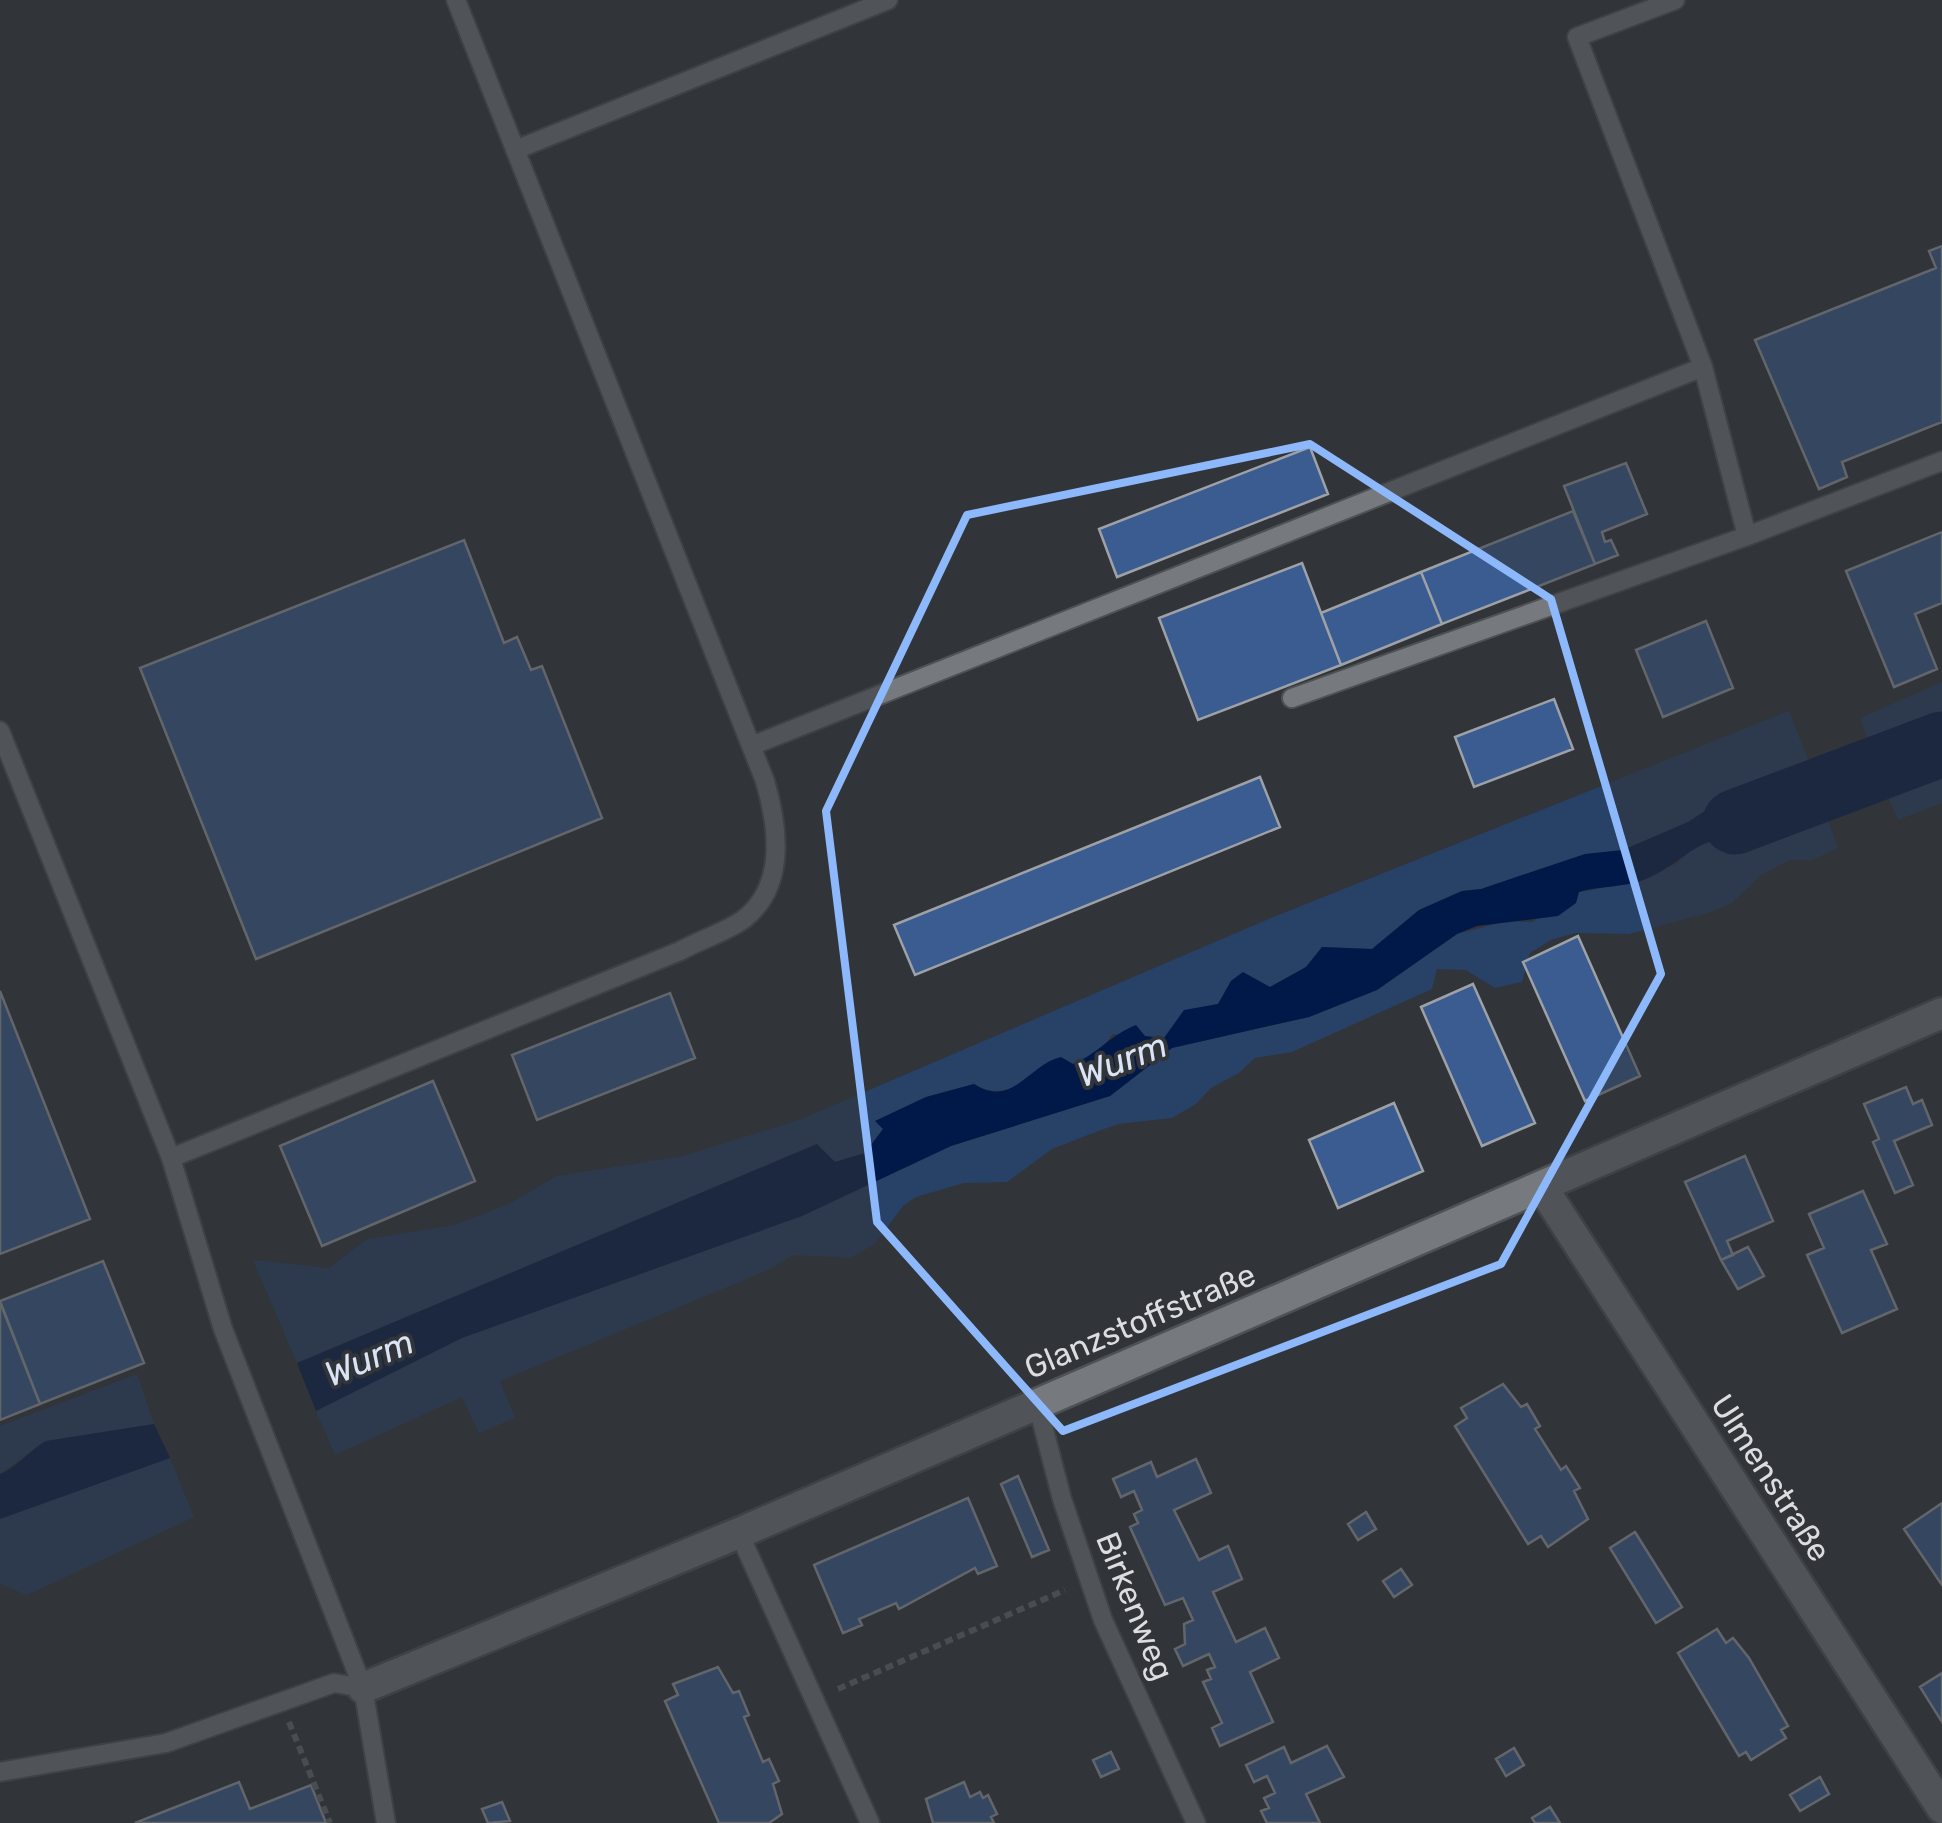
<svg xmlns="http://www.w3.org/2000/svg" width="1942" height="1823" font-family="Rubik,sans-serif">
	<rect width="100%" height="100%" fill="#313438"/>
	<path fill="#284167" d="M1942,682V726L1872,752L1860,718Z
		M1789,711L1809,762L1744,800L1720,801L1688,822L1623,850L1585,854L1481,889L1462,891L1419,910L1372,949L1322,947L1306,967L1270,987L1242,973L1231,981L1218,1004L1180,1020L1164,1038L1113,1034L1096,1055L1073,1064L1061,1058C1033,1074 1007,1105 974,1084L926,1097L876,1121L883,1129L865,1153L835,1162L816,1144L297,1363L253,1260L329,1268L367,1239L455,1225L509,1204L557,1176L683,1156L799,1120L1271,918Z
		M1942,758V803L1898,820L1881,781Z
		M1822,803L1838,848L1812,860H1790L1761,875L1732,903L1708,913L1629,934L1575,933L1551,940L1530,953L1522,982L1495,988L1466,970L1437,969L1432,989L1292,1052L1255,1058L1239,1073L1211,1088L1196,1104L1172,1118L1118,1124L1088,1135L1052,1149L1007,1182L964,1183L916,1197L903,1206L875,1244L850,1258L793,1255L768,1270L500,1381L515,1418L479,1433L462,1397L335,1455L316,1411L462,1338L802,1216L951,1146L1110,1096L1172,1048L1309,1017L1377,990L1457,934L1507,921L1532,922L1579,892L1613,886L1677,864L1691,849L1716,840L1755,842L1793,818L1801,804Z
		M137,1374L154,1424L46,1441L0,1474V1426Z
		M170,1458L194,1517L27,1595L0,1584V1519Z"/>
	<path fill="#001949" d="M1942,726V758L1881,781L1872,752Z
		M1809,762L1822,803L1801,805C1767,860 1759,828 1715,840C1689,847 1673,868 1648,878C1627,888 1602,885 1579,892L1576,903L1558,916L1477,926L1457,934L1377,990L1309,1017L1172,1048L1110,1096L951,1146L802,1216L462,1338L316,1411L297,1363L817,1144L835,1162L865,1153L883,1129L875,1121L926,1097L974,1084C1013,1109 1029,1064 1061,1057L1073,1064C1098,1054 1110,1035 1136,1025L1145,1036L1164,1038L1184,1010L1218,1004L1231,981L1243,972L1270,987L1306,967L1322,947L1372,949L1419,910L1462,891L1481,889L1585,854L1623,850L1688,822L1720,801L1744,800Z
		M154,1424L170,1458L0,1519V1474C18,1467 28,1451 46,1441Z"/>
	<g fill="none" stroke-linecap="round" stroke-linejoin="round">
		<path stroke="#001949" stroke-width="65" d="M1735,822L1942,744"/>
	</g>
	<path fill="#3a5c91" stroke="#9ea1a6" stroke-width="2.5" d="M1942,246V422L1842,462L1847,477L1819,489L1755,340L1936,268L1929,251Z
		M1310,447L1328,494L1117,577L1099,529Z
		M1626,463L1647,514L1602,532L1605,542L1611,540L1618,555L1595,564L1564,486Z
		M1573,511L1595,564L1442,624L1421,572Z
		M1942,532V603L1915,614L1937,669L1894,687L1846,571Z
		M464,540L504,643L517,637L531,670L542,666L602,818L256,959L140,668Z
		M1302,563L1341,665L1198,720L1159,618Z
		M1421,572L1442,624L1341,665L1321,613Z
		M1706,621L1733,688L1663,717L1636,650Z
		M1554,699L1573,749L1474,787L1455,737Z
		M1260,777L1280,827L915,975L894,925Z
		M1578,936L1640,1076L1585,1101L1523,962Z
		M1473,984L1535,1123L1482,1146L1421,1007Z
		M0,991L90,1219L0,1254Z
		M670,993L695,1058L537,1120L512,1055Z
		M433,1081L475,1181L322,1246L280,1146Z
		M1906,1087L1913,1104L1922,1100L1932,1125L1894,1141L1913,1185L1895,1193L1873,1142L1879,1139L1864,1104Z
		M1394,1103L1423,1171L1338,1208L1309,1140Z
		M1745,1156L1773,1221L1727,1241L1733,1255L1721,1260L1685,1182Z
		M1863,1191L1887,1244L1871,1250L1897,1309L1842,1333L1807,1255L1824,1248L1809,1214Z
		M1748,1247L1764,1276L1738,1289L1721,1260Z
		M103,1261L144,1363L40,1404L0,1301Z
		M0,1302L40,1404L0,1420Z
		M1503,1384L1521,1407L1527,1404L1540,1426L1535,1429L1561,1470L1566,1466L1580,1488L1574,1491L1588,1519L1548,1547L1541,1536L1528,1544L1455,1426L1467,1418L1461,1408Z
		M1196,1459L1211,1493L1174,1510L1199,1560L1228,1546L1242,1579L1213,1592L1236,1642L1265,1628L1279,1658L1250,1672L1273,1722L1220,1746L1212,1728L1222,1723L1203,1682L1211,1679L1207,1670L1215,1667L1209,1654L1183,1666L1175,1649L1185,1644L1184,1624L1193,1620L1183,1598L1165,1605L1130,1527L1138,1523L1134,1514L1142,1510L1134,1491L1121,1497L1113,1479L1151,1462L1157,1477Z
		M1018,1476L1049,1550L1032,1557L1001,1484Z
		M968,1498L997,1566L978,1574L975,1568L899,1609L896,1603L859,1619L862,1625L843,1633L814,1565Z
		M1942,1503V1585L1904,1529Z
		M1366,1512L1376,1529L1358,1540L1348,1524Z
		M1635,1532L1682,1607L1656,1623L1610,1548Z
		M1401,1569L1412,1585L1394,1597L1383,1581Z
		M1717,1629L1726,1643L1733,1638L1749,1658L1788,1726L1781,1730L1786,1738L1751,1760L1746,1752L1739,1756L1678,1653Z
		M718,1667L733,1693L739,1691L749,1715L744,1717L763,1762L769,1759L779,1781L773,1784L782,1814L769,1823H719L665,1701L678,1695L673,1684Z
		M1942,1673V1722L1920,1687Z
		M1327,1746L1344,1777L1306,1794L1320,1823H1267L1261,1811L1269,1808L1264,1798L1275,1793L1267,1776L1254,1782L1246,1765L1284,1747L1291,1763Z
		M1514,1748L1524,1765L1506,1776L1496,1759Z
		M1111,1752L1119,1769L1101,1777L1093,1760Z
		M1820,1777L1829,1794L1800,1811L1790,1795Z
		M239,1782L250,1809L311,1785L326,1823H135Z
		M964,1782L970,1797L980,1792L983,1798L988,1795L997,1814L991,1817L994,1823H933L926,1799Z
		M502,1802L510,1821L488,1823L482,1809Z
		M1550,1807L1560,1823H1535L1532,1818Z"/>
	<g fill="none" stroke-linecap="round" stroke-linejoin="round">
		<g stroke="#4f5255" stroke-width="22">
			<path id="service" d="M515,150L888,0
				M1703,367L1747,536
				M1292,698L1747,536L1942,461
				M0,731L171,1158L223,1329L363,1688L386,1823
				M751,746L1703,367L1577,37L1675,0
				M171,1158L680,951C700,940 726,932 744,919C787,885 778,826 765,781L456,0
				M1037,1403L1062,1499L1103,1620L1196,1823
				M739,1533L870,1823
				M0,1772L166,1743L334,1683L363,1688"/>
		</g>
		<g stroke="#4f5255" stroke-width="35">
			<path id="minor" d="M1542,1187L1942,1808
				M363,1688L739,1533L1942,1013"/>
		</g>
		<path stroke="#686b6e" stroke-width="6" stroke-dasharray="8 5" stroke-linecap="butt" d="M838,1689L1065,1590
			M289,1722L330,1823"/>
		<use href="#service" stroke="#76797d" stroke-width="18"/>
		<use href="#minor" stroke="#76797d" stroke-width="30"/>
	</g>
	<path d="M0 0H1942V1823H0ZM1310,444L1551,599L1661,974L1501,1264L1063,1431L877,1222L826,811L967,515Z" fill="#313438" fill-opacity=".55" fill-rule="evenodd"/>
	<path fill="none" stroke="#8db9fc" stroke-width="8" stroke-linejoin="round" d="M1310,444L1551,599L1661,974L1501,1264L1063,1431L877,1222L826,811L967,515Z"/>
	<g text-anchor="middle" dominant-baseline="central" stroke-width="8" stroke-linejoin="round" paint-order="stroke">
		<g font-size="32" fill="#dbdde0" stroke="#313438">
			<text transform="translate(1140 1321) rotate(-23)">Glanzstoffstraße</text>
			<text transform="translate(1771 1478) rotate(57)">Ulmenstraße</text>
			<text transform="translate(1135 1606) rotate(68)">Birkenweg</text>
		</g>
		<g font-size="35" font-style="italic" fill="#dae4f5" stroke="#313438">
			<text transform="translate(1122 1060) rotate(-21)">Wurm</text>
			<text transform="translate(369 1358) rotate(-23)">Wurm</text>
		</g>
	</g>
</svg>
